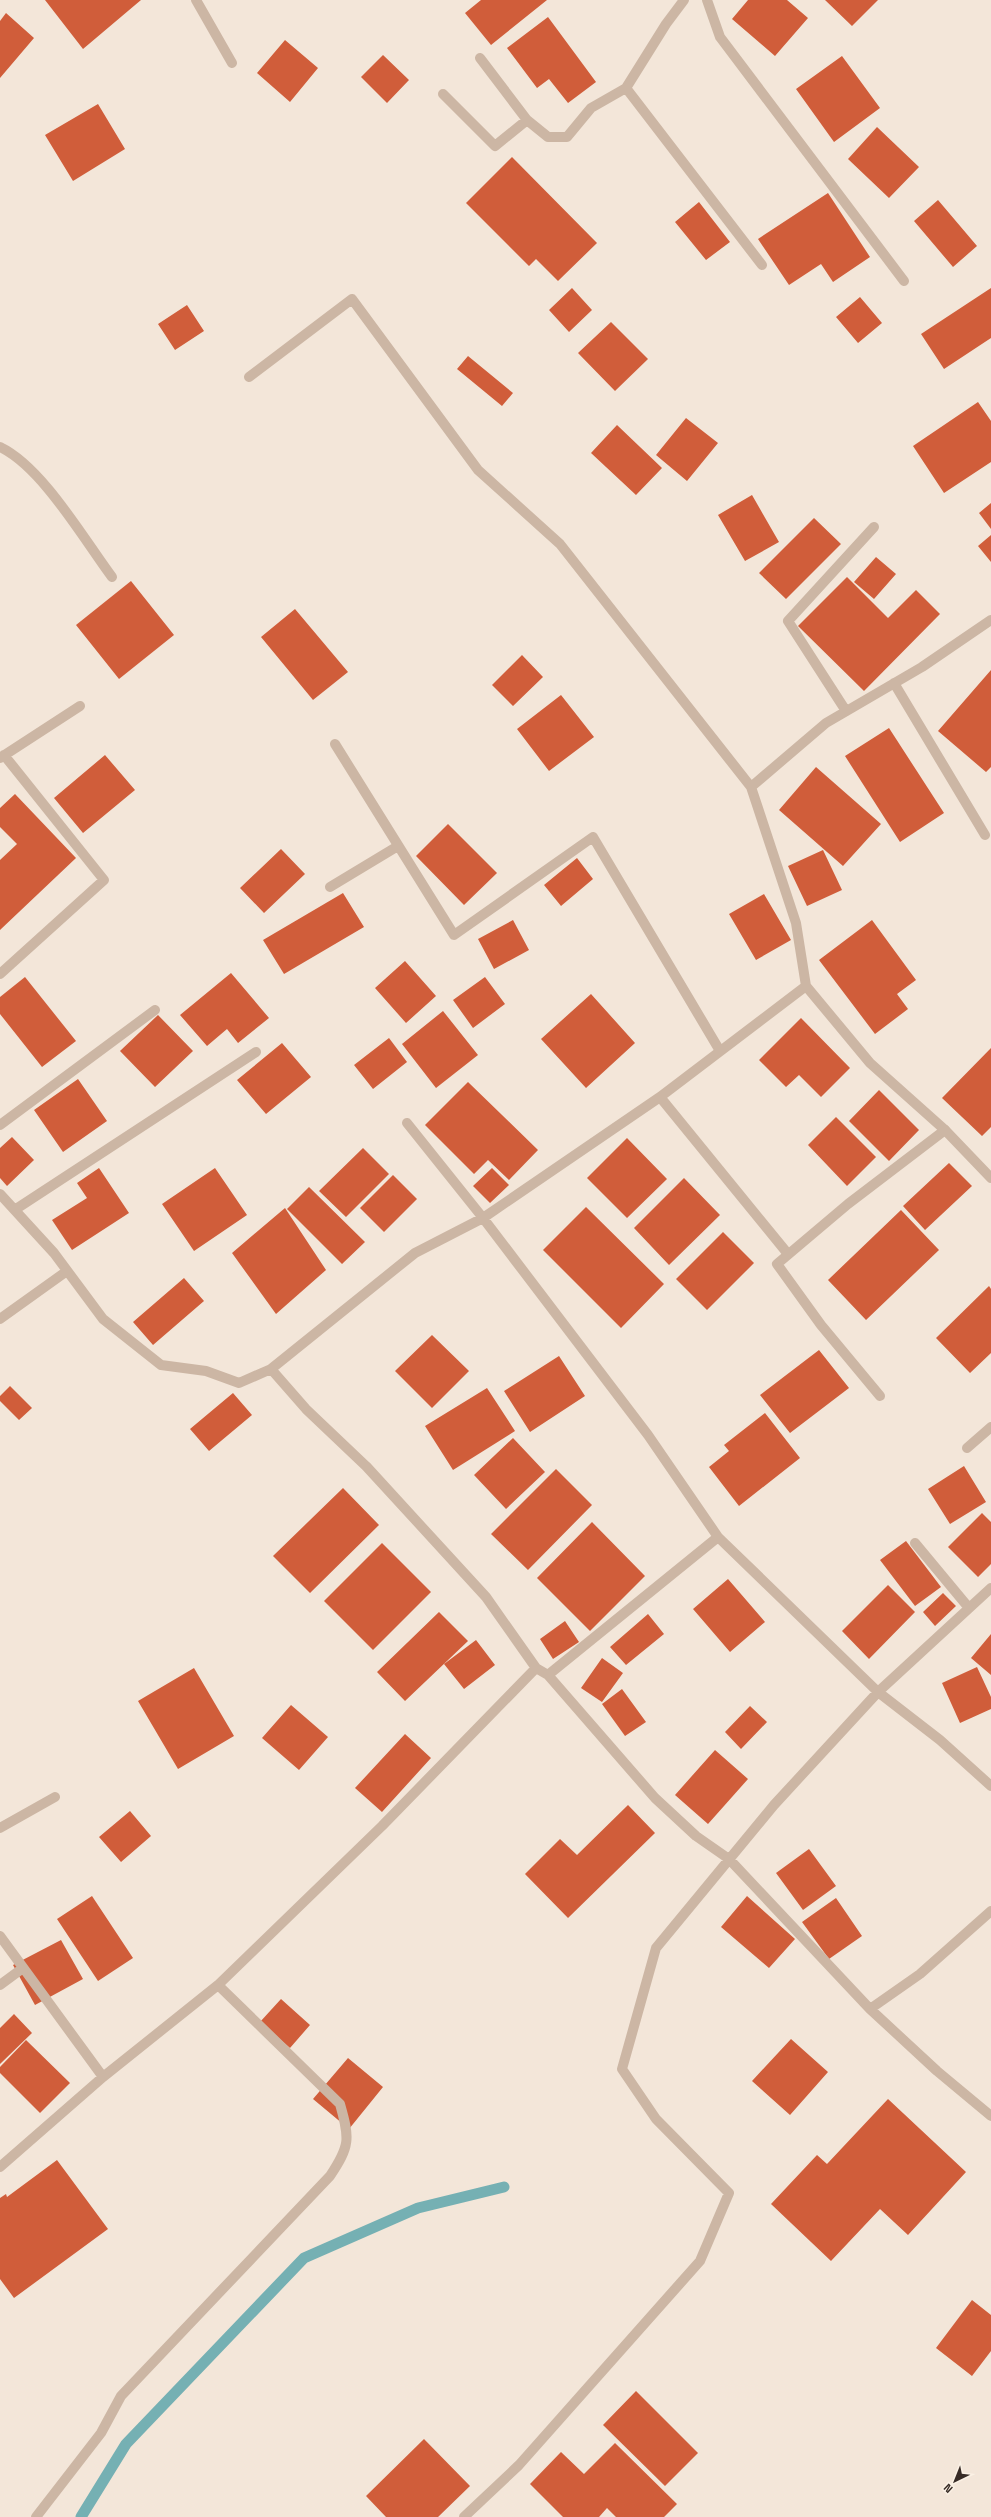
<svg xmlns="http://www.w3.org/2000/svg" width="991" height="2517" font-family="'Space Grotesk',sans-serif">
	<rect width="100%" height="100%" fill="#f3e6d9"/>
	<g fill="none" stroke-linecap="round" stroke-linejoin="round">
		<path stroke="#75b0b3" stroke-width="11" d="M81,2517L126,2444L304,2258L418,2208L504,2187"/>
	</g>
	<path fill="#d05d3a" d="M45,0H141L83,49Z
		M481,0H547L491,45L465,13Z
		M748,0H787L808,18L775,56L732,19Z
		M825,0H878L852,26Z
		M6,13L34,38L0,78V21Z
		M548,17L596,82L568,103L549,79L537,88L507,48Z
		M285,40L318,68L290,102L257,73Z
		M383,55L409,80L387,103L361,77Z
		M842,56L880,108L834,142L796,89Z
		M98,104L125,149L73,181L45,135Z
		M877,127L919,167L889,198L848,159Z
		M512,157L597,243L558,281L536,259L529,266L466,203Z
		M828,193L870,257L833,282L821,264L789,285L758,239Z
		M938,200L977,246L953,267L914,221Z
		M699,202L730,242L706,260L675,222Z
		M572,288L592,310L569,332L549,310Z
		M991,288V338L944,369L921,334Z
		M860,297L882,323L858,343L836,317Z
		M187,305L204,331L175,350L158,324Z
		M611,322L648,359L615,391L578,353Z
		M468,356L513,393L502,406L457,369Z
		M978,402L991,421V462L944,493L913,446Z
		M686,418L718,443L687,481L656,455Z
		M617,425L662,468L636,495L591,453Z
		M752,495L779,542L745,561L718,515Z
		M991,503V529L979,513Z
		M814,518L841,544L786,599L759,573Z
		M991,535V562L978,546Z
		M876,557L896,574L874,599L854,582Z
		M847,577L888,618L916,590L940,614L864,691L798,626Z
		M131,581L174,635L119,679L76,625Z
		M295,609L348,672L313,700L261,637Z
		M522,655L543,677L513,706L492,685Z
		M991,670V767L986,772L938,731Z
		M561,695L594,737L549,771L517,729Z
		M889,728L944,813L900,842L845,756Z
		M105,755L135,790L83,833L54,798Z
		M816,767L881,824L843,866L779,810Z
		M15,794L76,858L0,930V860L17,844L0,827V808Z
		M448,824L497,873L464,905L416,856Z
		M281,849L305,874L264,913L240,888Z
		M823,850L842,890L807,906L788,866Z
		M577,858L593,879L561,906L544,885Z
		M343,893L364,927L284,974L263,940Z
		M764,894L791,940L756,960L729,914Z
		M513,920L529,950L494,969L478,939Z
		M872,920L916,980L897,994L908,1009L875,1034L819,960Z
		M405,961L436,996L406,1023L375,988Z
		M231,973L269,1018L238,1043L227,1029L207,1046L180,1015Z
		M25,977L76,1041L42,1067L0,1014V997Z
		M485,977L505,1004L473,1028L453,1000Z
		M591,994L635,1043L586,1088L541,1039Z
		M443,1011L478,1055L436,1088L402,1044Z
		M158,1015L193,1051L155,1087L120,1051Z
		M801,1018L850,1068L821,1097L799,1075L786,1087L759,1060Z
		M389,1038L407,1062L373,1089L354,1065Z
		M282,1043L311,1077L266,1114L237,1080Z
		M991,1048V1127L982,1136L942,1098Z
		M78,1079L107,1121L63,1152L34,1110Z
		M468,1082L538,1150L509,1180L488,1160L474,1174L425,1125Z
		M879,1090L919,1130L889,1161L849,1121Z
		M836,1117L876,1157L847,1186L808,1145Z
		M12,1137L34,1160L7,1186L0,1178V1148Z
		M627,1138L667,1179L627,1218L587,1178Z
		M363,1148L389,1174L346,1217L319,1191Z
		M949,1163L972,1186L925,1230L903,1206Z
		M99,1168L129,1213L72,1250L52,1220L87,1198L77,1183Z
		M215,1168L247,1215L194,1251L162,1204Z
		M492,1168L509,1185L490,1203L473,1186Z
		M393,1175L417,1199L384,1232L360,1208Z
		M684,1178L720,1215L669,1265L634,1228Z
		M309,1187L365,1242L342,1264L287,1209Z
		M586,1207L664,1284L621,1328L543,1250Z
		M285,1208L326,1270L276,1314L232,1253Z
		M901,1210L939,1250L866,1320L828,1280Z
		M723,1232L754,1263L707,1310L676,1279Z
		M184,1278L204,1301L153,1345L133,1322Z
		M989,1286L991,1289V1353L970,1373L936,1338Z
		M432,1335L469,1371L432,1408L395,1371Z
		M819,1350L849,1388L790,1433L760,1395Z
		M559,1356L585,1396L530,1432L504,1391Z
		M10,1386L32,1408L19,1420L0,1401V1396Z
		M487,1388L515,1431L453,1470L425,1426Z
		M233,1393L252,1415L209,1451L190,1429Z
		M765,1413L800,1458L739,1506L709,1467L729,1451L724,1445Z
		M513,1438L545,1472L506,1509L474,1475Z
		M964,1466L986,1502L950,1524L928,1489Z
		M556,1469L592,1505L528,1570L491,1534Z
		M343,1488L379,1525L310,1593L273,1556Z
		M982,1513L991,1522V1564L978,1577L948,1547Z
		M592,1522L645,1576L590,1631L537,1578Z
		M906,1541L941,1587L915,1606L880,1560Z
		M382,1543L431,1592L373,1650L324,1601Z
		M728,1579L765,1622L730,1652L693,1609Z
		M888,1585L915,1612L869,1659L842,1631Z
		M943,1593L956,1606L935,1626L923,1612Z
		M439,1612L468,1641L405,1701L377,1672Z
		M648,1614L664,1634L626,1665L610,1647Z
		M565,1621L579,1642L553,1659L540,1639Z
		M991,1634V1675L971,1658Z
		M476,1640L495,1665L464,1689L444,1664Z
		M602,1658L623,1673L602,1702L581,1688Z
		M977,1667L991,1697V1709L960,1723L942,1683Z
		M194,1668L234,1736L178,1769L138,1701Z
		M622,1689L646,1722L625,1736L602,1704Z
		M291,1705L328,1737L299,1770L262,1738Z
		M750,1706L767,1722L741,1749L725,1732Z
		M405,1734L431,1758L382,1812L355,1788Z
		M715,1750L748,1779L708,1824L675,1795Z
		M628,1805L655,1833L568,1918L525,1874L560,1839L577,1855Z
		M130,1811L151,1836L121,1862L99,1837Z
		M809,1849L836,1886L803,1910L776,1873Z
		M92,1896L133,1958L98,1981L57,1919Z
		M747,1896L795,1939L769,1968L721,1927Z
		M836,1898L862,1936L829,1959L802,1922Z
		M61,1940L83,1979L35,2005L13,1965Z
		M281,1999L310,2025L290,2048L260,2022Z
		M14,2014L32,2033L0,2064V2028Z
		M791,2039L828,2072L790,2115L752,2081Z
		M26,2040L70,2083L40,2113L0,2073V2067Z
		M348,2058L383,2087L349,2129L313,2099Z
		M888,2099L966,2172L908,2235L880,2209L831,2261L771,2204L817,2155L827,2164Z
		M57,2160L108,2229L14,2298L0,2279V2198L6,2194L7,2197Z
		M972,2300L991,2315V2351L972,2376L936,2348Z
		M636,2391L698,2453L665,2486L603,2425Z
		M424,2439L470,2486L438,2517H386L366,2496Z
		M615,2443L677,2504L664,2517H616L607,2508L599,2517H563L530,2484L561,2452L584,2474Z"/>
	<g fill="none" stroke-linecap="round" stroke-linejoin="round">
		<path stroke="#ccb6a4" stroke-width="10" d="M880,1396L821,1325L777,1264L848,1204L945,1130"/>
		<path stroke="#ccb6a4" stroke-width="10" d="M196,0L232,63
			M707,0L720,37L904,281
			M480,58L527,120L548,137H567L591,108L626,88L666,24L684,0
			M626,88L762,265
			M443,94L495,146L527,120
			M249,377L352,299L478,470L560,544L751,787
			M0,447C42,467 83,538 112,577
			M894,683L985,835
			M846,711L788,621L874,527
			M335,744L454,935L593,837L720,1051
			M0,758L80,706
			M330,887L398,846
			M0,974L104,880L4,755
			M806,986L870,1063L945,1130L991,1178
			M660,1097L788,1254
			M407,1123L483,1218L648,1435L718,1537L878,1692L940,1740L991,1786
			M0,1125L155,1010
			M0,1194L54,1253L103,1319L161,1365L206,1371L239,1383L271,1369L306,1409L366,1466L486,1597L536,1668L548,1675L655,1798L696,1836L729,1859L870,2009L937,2071L991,2116
			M16,1209L256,1052
			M0,1319L67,1271
			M271,1369L415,1253L483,1218L660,1097L806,986L796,923L751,787L826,723L922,667L991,620
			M967,1448L991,1427
			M915,1543L969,1608
			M548,1675L718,1537
			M0,1828L55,1797
			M0,1936L103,2077
			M0,1985L23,1968
			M870,2009L920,1974L991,1911
			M0,2167L103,2077L218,1985L382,1826L536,1668
			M36,2517L101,2433L121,2396L330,2176C350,2146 350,2139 340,2104L218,1985
			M464,2517L519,2465L700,2261L729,2193L656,2119L622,2069L656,1948L774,1805L878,1692L991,1588"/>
	</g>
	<g transform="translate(955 2481) rotate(223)" stroke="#fbf1e5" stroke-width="3" paint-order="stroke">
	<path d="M0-3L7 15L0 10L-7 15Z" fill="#372b26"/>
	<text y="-6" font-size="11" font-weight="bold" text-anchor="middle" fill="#372b26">N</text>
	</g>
</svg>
